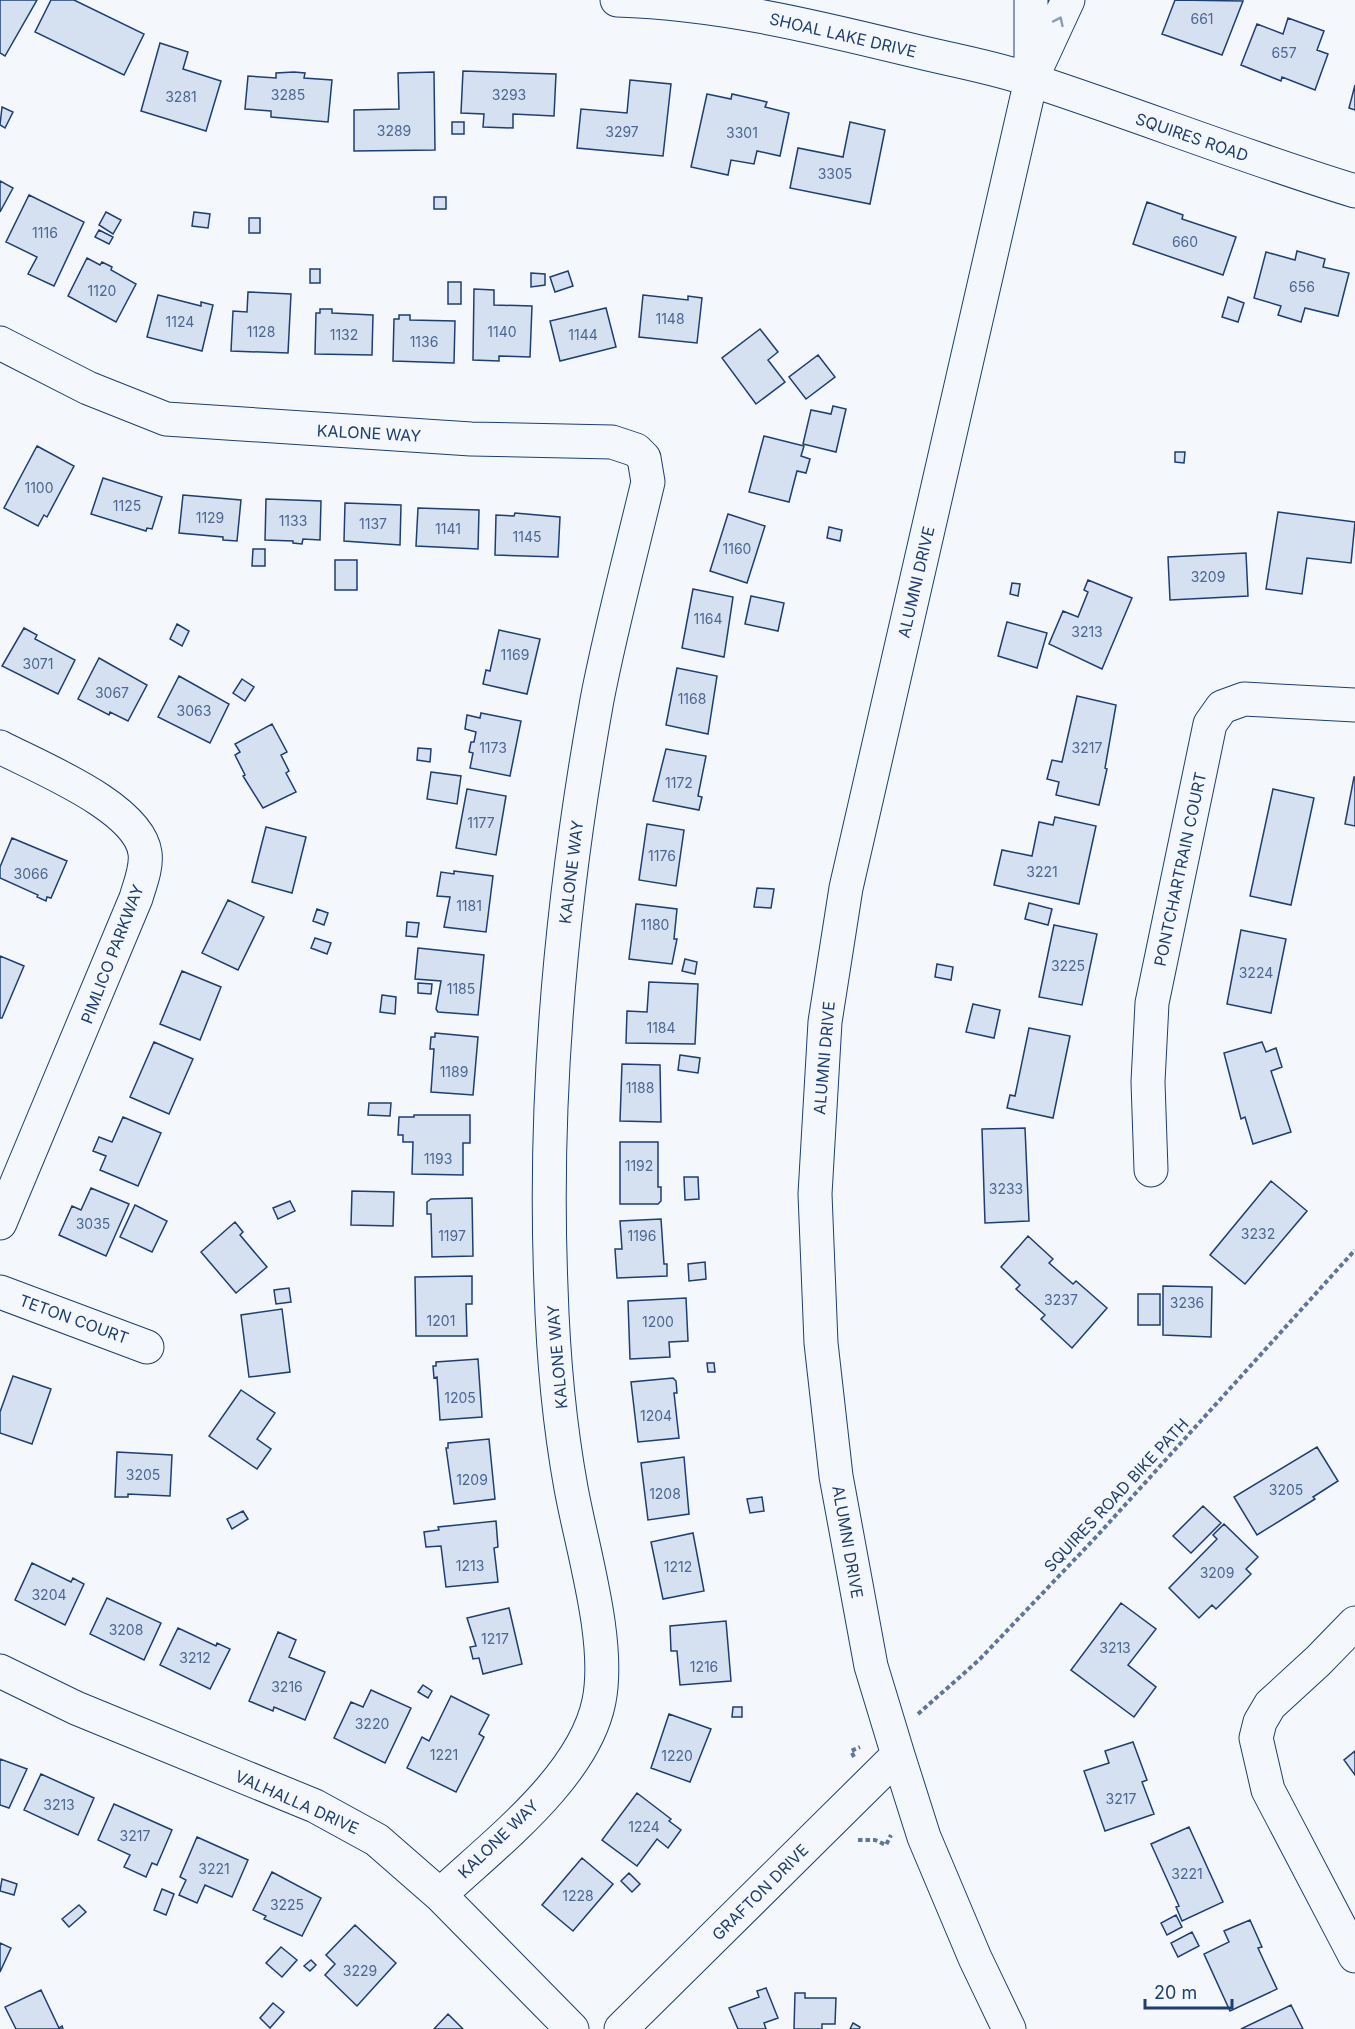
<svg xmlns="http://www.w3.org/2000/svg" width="1355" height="2029" font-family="Inter,sans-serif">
	<rect width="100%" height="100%" fill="#f4f7fb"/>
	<path fill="#d5e0f0" stroke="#1d3f73" stroke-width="1.5" d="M0,0H37L5,56L0,53Z
		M51,0H74L144,34L124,75L35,32Z
		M1175,0L1243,1L1222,55L1162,34Z
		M1288,18L1324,31L1317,50L1328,54L1315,90L1282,77L1281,81L1241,65L1257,24L1283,34Z
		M160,43L188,52L183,69L221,81L206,131L141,111Z
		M463,71L556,74L554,116L513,114V128L483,127L484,114L461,113Z
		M294,72L305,73L304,78L332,80L328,122L271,117V111L245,109L248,76L276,78V73Z
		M434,72L435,150L354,151V110L399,109L398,73Z
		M630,80L671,84L663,156L577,148L581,109L627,113Z
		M1355,85V110L1349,108Z
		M707,94L731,99L732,94L767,102L765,107L789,113L780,156L757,151L754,164L731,160L728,175L691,167Z
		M2,107L13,112L5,128L0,125Z
		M452,122H464V134H452Z
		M850,122L885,130L870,204L790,188L798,148L843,157Z
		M0,181L13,188L0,212Z
		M29,195L84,222L54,286L28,274L37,257L6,242Z
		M434,197H446V209H434Z
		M1147,202L1183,215L1182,219L1236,237L1223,275L1133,244Z
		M106,212L121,220L113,234L99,225Z
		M194,212L210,214L208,228L192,226Z
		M249,218H260V233H249Z
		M99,230L113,237L109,244L95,237Z
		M1297,251L1325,259L1323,267L1349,273L1338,316L1305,308L1301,322L1278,315L1281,306L1254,298L1266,252L1295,260Z
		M87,258L100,265L102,262L112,267L111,270L136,284L116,322L68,296Z
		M310,269H320V283H310Z
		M568,271L573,286L555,292L550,277Z
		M531,273L545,274V285L531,287Z
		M448,282H461V304H448Z
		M474,289L494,290V305L532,306L530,357L499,356V361L473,360Z
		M248,292L291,294L288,353L231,351L233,311L247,312Z
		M158,295L201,306V302L213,305L202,351L147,337Z
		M643,295L688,300V296L702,298L697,343L639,337Z
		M1228,297L1244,303L1238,322L1222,317Z
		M606,308L616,347L560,361L550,321Z
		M320,309H332V313L373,315L372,355L315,354L316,313H320Z
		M399,315H410V320L455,321L454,363L393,361L394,319H399Z
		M760,329L778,352L768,360L785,382L756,404L722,358Z
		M818,355L835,377L806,399L789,377Z
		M833,406L846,409L836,452L803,444L811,410L831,414Z
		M764,436L804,446L801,456L810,459L806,473L797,471L789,502L749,492Z
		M37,446L74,466L47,517L44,515L38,526L4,508Z
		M1175,452H1185L1184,463L1175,462Z
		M103,478L162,497L152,529L147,528L146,531L91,514Z
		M183,495L241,500L237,541L223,540V537L179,533Z
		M266,499L321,501L320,540L303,539L302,544L293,543V541L265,540Z
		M345,503L401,505L400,545L344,541Z
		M418,508L479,510L478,549L416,546Z
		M1278,512L1355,522L1351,563L1307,558L1302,594L1266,589Z
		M515,513L560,517L558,557L495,555L496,515L514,516Z
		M728,514L765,526L747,583L710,571Z
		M829,527L842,530L840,541L827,538Z
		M253,549H265V566H252Z
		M1246,553L1248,596L1170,600L1168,557Z
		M335,560H357V590H335Z
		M1088,580L1132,598L1102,669L1049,644L1063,611L1078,617L1088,592L1084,590Z
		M1012,583L1020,584L1018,596L1010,594Z
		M693,589L733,597L724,657L682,648Z
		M751,596L784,603L778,631L745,624Z
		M1007,622L1047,633L1037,668L998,656Z
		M177,624L189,631L182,646L170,639Z
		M24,628L37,635L35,639L75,660L58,694L2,666Z
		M499,630L540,639L527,694L483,684L486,670L490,671Z
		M99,658L147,685L128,721L110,712L109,715L78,699Z
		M677,668L717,676L708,734L666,725Z
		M179,676L229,704L210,743L158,717Z
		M242,679L254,687L245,701L233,693Z
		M1077,696L1116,705L1105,768L1107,769L1099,805L1056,795L1059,782L1047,779L1052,760L1062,762Z
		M481,713L521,721L510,776L470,768L473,753L469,752L471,742H474L476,732L465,729L467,715L480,718Z
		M272,724L287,752L281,755L289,771L286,773L296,792L263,808L243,776L245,775L235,755L240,752L235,744Z
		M418,748L431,749L430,762L417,760Z
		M666,749L706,756L698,796L702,797L699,810L653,801Z
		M431,772L461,776L457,804L427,799Z
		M1354,777H1355V826L1345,824Z
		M467,789L506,796L496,855L456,848Z
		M1273,789L1314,798L1291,905L1250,896Z
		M1055,817L1096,826L1079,904L994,885L1002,850L1032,856L1039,822L1053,825Z
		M647,824L684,830L676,886L639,880Z
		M266,827L306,837L292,893L252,882Z
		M12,838L67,861L51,898L47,897L46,901L37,897L38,895L0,878V867Z
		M454,871L493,876L486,932L444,927L450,897L437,896L441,872L454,874Z
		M757,888L774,889L771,908L754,907Z
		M228,900L264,917L238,970L202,953Z
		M1029,903L1052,909L1048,925L1025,919Z
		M636,904L677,909L674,939H677L672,964L629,959Z
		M317,909L328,913L324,925L313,921Z
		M407,922L419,923L417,937L406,936Z
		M1054,925L1097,934L1082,1005L1039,997Z
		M1241,930L1286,939L1271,1013L1227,1004Z
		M315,938L331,943L327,954L311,948Z
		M418,948L484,955L478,1015L438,1012L436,1009L441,981L415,979Z
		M0,956L24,966L2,1018H0Z
		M685,959L697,962L695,974L682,971Z
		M937,964L953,967L951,980L935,977Z
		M182,971L221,987L200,1040L160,1024Z
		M649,982L698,984L695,1044L626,1043L627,1011L647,1012Z
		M418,983L432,984L431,994L418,993Z
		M382,995L396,997L395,1014L380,1012Z
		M973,1004L1000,1010L994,1038L966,1032Z
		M1029,1028L1070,1036L1053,1118L1007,1108L1010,1095L1015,1096Z
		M435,1033L478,1037L473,1095L431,1092L434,1049H430L431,1037H435Z
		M154,1042L193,1059L169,1114L130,1097Z
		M1262,1042L1266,1052L1276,1048L1282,1067L1271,1071L1291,1132L1253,1144L1245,1117L1241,1119L1224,1053Z
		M680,1055L700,1058L698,1073L678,1070Z
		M622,1064L660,1065L661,1122L620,1121Z
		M369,1103H391L390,1116L368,1115Z
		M414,1115H470V1143H463V1175L412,1174L413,1142H403V1135H398L399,1117H414Z
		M123,1117L161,1133L138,1186L100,1170L106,1156L93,1151L99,1137L112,1142Z
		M1025,1128L1029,1221L985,1223L982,1129Z
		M620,1142H658V1187H661V1201L658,1204H620Z
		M684,1177H698L699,1199L685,1200Z
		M1271,1181L1307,1211L1245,1284L1210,1255Z
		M91,1188L129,1204L106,1256L59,1235L72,1206L81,1210Z
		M352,1191L394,1192L393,1226L351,1225Z
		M472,1198L473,1256L432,1257L431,1214H427V1202L431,1199Z
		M290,1201L295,1211L278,1219L273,1208Z
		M135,1205L167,1221L152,1252L120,1237Z
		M661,1219L664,1264H667V1276L617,1278L615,1249H622L620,1221Z
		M235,1222L243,1232L240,1235L267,1267L236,1293L201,1252Z
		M1028,1236L1053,1259L1049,1263L1073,1284L1076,1281L1107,1308L1072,1348L1041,1319L1045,1315L1016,1289L1020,1285L1001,1267Z
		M705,1262L706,1279L689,1281L688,1264Z
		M472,1276V1304H466L467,1336H416L415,1277Z
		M1163,1286L1212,1287L1211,1337L1163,1335Z
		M289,1288L291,1302L276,1304L274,1290Z
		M1138,1294H1160V1325H1138Z
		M686,1298L688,1341L669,1342L670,1357L630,1359L628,1301Z
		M282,1309L290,1372L249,1377L241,1315Z
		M478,1359L482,1417L440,1420L437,1377L434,1378L433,1366H436V1362Z
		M707,1363H714L715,1372H708Z
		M13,1376L51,1389L32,1444L0,1433V1412Z
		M673,1378L676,1381L677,1393H674L679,1438L638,1442L631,1382Z
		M241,1390L275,1413L257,1439L271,1449L257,1469L209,1436Z
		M489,1439L495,1499L454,1504L446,1448H448V1443Z
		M1317,1447L1338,1481L1313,1497L1315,1499L1257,1535L1234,1497Z
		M117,1452L172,1455L170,1496L128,1494V1497H115Z
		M684,1457L689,1514L648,1520L641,1463Z
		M762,1497L764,1511L750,1513L747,1499Z
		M1203,1506L1221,1523L1191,1553L1173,1536Z
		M243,1511L248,1519L232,1529L227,1519Z
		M496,1521L498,1547L494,1548L498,1582L446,1587L441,1546L426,1547L424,1532L439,1530L438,1527Z
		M1224,1524L1258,1557L1246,1569L1251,1574L1216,1609L1212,1605L1199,1618L1169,1588L1217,1539L1213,1535Z
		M693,1533L704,1591L663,1599L651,1542Z
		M32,1563L71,1582L73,1578L84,1584L65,1625L15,1600Z
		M107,1598L161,1623L144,1660L90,1634Z
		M1121,1603L1156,1629L1128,1665L1156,1687L1134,1717L1071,1670Z
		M509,1608L522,1664L483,1674L479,1658L473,1659L470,1647L476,1646L467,1618Z
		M726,1621L731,1681L680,1685L677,1651H671L670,1626Z
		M178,1628L216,1646L217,1643L230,1649L210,1689L160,1665Z
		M278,1632L296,1640L289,1657L325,1672L305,1720L274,1707L273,1711L249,1701Z
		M423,1685L432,1691L428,1698L418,1692Z
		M371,1690L411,1708L385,1763L334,1738L351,1702L363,1707Z
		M451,1696L489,1715L479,1734L484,1737L456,1792L407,1768L422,1737L429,1741Z
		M733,1707H742V1717H732Z
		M669,1714L711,1729L690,1782L651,1768Z
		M1133,1742L1147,1780L1142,1782L1154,1814L1105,1831L1084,1771L1109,1763L1105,1751Z
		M1355,1751V1775L1344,1760Z
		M0,1759L27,1769L9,1808L0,1805Z
		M41,1774L94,1798L78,1835L24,1810Z
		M637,1793L671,1819L669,1821L681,1830L668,1848L657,1839L637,1866L602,1840Z
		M114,1804L172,1830L157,1865L152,1863L146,1877L124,1867L130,1855L98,1840Z
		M1189,1827L1223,1902L1182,1921L1176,1907L1179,1906L1151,1844Z
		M197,1837L248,1860L232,1897L205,1885L197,1903L179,1895L186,1880L180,1877Z
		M582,1858L613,1884L573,1931L542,1905Z
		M272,1872L321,1898L302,1936L264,1919L266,1916L253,1910Z
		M629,1873L640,1884L632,1892L621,1881Z
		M2,1879L17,1884L14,1895L0,1891Z
		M162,1889L174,1894L166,1915L154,1910Z
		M79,1905L86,1912L69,1927L62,1919Z
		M1176,1915L1182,1927L1167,1935L1161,1923Z
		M1250,1920L1262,1947L1258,1948L1277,1989L1230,2011L1204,1954L1229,1942L1224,1931Z
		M355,1925L396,1963L357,2006L325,1975L335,1964L326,1955Z
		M1192,1932L1199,1946L1178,1957L1171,1943Z
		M0,1943L11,1948L0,1972Z
		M281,1947L297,1960L282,1977L266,1963Z
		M311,1960L316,1965L310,1971L304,1966Z
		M766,1988L778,2018L764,2023L766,2029H738L729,2008L759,1997L757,1991Z
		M41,1990L59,2028L62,2026L63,2029H16L5,2007Z
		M795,1993H805V1998H836L835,2024H822V2029H794Z
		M273,2003L284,2012L270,2028L260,2018Z
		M1291,2005L1303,2029H1241Z
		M448,2014L463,2029H434Z
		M853,2023L860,2027L859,2029H850Z"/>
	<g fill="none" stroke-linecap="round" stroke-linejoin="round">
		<g stroke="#1d3f73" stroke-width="35">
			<path id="minor" d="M617,0C717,3 813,26 911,50C951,60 994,67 1034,81C1141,116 1247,158 1355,191
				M1031,0V69
				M0,343L88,388L166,419L471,439L612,442L636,450L644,458L648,482C631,554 611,627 597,700C562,894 543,1090 551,1287C553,1353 559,1422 571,1488C582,1549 611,1641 599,1701C584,1777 494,1844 440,1895
				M0,747C38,767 139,807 145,853C147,868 140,884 136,898L0,1223
				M1151,1170L1148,1082L1152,1003L1210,724L1222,707L1244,699L1355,705
				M0,1292L147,1347
				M1355,1623L1318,1661L1270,1705L1260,1722L1256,1738L1268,1790L1355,1956
				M0,1671L76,1708L315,1806L377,1840L440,1895L572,2029
				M621,2029L898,1755
				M1009,2029L975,1958L924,1837L898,1755L871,1666L836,1476L821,1343L815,1194L825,1022L846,888L1031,80L1068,0"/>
		</g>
		<path stroke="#5e769c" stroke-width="4" stroke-dasharray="4.5 3" stroke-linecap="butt" d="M918,1714L979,1660L1097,1536L1355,1250
			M854,1757L851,1751L860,1747
			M858,1840H875L886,1845L891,1835"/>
		<use href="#minor" stroke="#f4f7fb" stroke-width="33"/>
	</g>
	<defs><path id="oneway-chevron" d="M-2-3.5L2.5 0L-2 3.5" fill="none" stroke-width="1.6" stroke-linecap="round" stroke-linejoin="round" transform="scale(1.5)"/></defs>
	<use stroke="#889bb7" href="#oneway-chevron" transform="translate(1059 21) rotate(-65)"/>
	<g text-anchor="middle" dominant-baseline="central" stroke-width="4.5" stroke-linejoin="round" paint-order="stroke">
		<g font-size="14" fill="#4b6792">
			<text x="1202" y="18">661</text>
			<text x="1284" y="52">657</text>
			<text x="288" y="94">3285</text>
			<text x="509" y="94">3293</text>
			<text x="181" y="96">3281</text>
			<text x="394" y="130">3289</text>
			<text x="622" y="131">3297</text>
			<text x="742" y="132">3301</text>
			<text x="835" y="173">3305</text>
			<text x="45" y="232">1116</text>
			<text x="1185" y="241">660</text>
			<text x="1302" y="286">656</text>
			<text x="102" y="290">1120</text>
			<text x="670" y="318">1148</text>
			<text x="180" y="321">1124</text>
			<text x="261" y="331">1128</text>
			<text x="502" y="331">1140</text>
			<text x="344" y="334">1132</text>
			<text x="583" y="334">1144</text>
			<text x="424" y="341">1136</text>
			<text x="39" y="487">1100</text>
			<text x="127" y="505">1125</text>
			<text x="210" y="517">1129</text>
			<text x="293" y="520">1133</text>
			<text x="373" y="523">1137</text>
			<text x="448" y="528">1141</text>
			<text x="527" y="536">1145</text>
			<text x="737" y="548">1160</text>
			<text x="1208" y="576">3209</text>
			<text x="708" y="618">1164</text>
			<text x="1087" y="631">3213</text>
			<text x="515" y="654">1169</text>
			<text x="38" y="663">3071</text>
			<text x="112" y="692">3067</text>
			<text x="692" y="698">1168</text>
			<text x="194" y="710">3063</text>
			<text x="493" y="747">1173</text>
			<text x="1087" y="747">3217</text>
			<text x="679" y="782">1172</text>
			<text x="481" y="822">1177</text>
			<text x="662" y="855">1176</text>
			<text x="1042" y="871">3221</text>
			<text x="31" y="873">3066</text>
			<text x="469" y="905">1181</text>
			<text x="655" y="924">1180</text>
			<text x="1068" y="965">3225</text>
			<text x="1256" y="972">3224</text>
			<text x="461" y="988">1185</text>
			<text x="661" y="1027">1184</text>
			<text x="454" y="1071">1189</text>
			<text x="640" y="1087">1188</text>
			<text x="438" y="1158">1193</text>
			<text x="639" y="1165">1192</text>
			<text x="1006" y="1188">3233</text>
			<text x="93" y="1223">3035</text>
			<text x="1258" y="1233">3232</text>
			<text x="452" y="1235">1197</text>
			<text x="642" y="1235">1196</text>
			<text x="1061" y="1299">3237</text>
			<text x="1187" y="1302">3236</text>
			<text x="441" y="1320">1201</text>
			<text x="658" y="1321">1200</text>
			<text x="460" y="1397">1205</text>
			<text x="656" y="1415">1204</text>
			<text x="143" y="1474">3205</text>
			<text x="472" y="1479">1209</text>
			<text x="1286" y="1489">3205</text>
			<text x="665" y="1493">1208</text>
			<text x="470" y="1565">1213</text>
			<text x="678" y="1566">1212</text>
			<text x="1217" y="1572">3209</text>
			<text x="49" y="1594">3204</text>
			<text x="126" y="1629">3208</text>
			<text x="495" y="1638">1217</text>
			<text x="1115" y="1647">3213</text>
			<text x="195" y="1657">3212</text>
			<text x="704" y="1666">1216</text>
			<text x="287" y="1686">3216</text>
			<text x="372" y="1723">3220</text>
			<text x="444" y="1754">1221</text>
			<text x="677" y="1755">1220</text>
			<text x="1121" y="1798">3217</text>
			<text x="59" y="1804">3213</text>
			<text x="644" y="1826">1224</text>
			<text x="135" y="1835">3217</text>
			<text x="214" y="1868">3221</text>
			<text x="1187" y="1873">3221</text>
			<text x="578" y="1895">1228</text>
			<text x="287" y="1904">3225</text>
			<text x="360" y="1970">3229</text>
		</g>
		<g font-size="16" fill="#1d3f73" stroke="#f4f7fb">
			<text transform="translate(843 35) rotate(13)">SHOAL LAKE DRIVE</text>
			<text transform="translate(1192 137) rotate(19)">SQUIRES ROAD</text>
			<text transform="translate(369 433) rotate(3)">KALONE WAY</text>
			<text transform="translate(916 582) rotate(-77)">ALUMNI DRIVE</text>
			<text transform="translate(1180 869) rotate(-78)">PONTCHARTRAIN COURT</text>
			<text transform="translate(571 872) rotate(-83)">KALONE WAY</text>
			<text transform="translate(112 954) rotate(-69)">PIMLICO PARKWAY</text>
			<text transform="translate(824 1058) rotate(-85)">ALUMNI DRIVE</text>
			<text transform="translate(74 1319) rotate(20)">TETON COURT</text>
			<text transform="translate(557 1357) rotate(-95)">KALONE WAY</text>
			<text transform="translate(1116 1495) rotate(-47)">SQUIRES ROAD BIKE PATH</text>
			<text transform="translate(848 1542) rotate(80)">ALUMNI DRIVE</text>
			<text transform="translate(297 1802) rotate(24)">VALHALLA DRIVE</text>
			<text transform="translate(498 1839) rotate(-44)">KALONE WAY</text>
			<text transform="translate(760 1892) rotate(-45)">GRAFTON DRIVE</text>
		</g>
	</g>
	<path d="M1145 1999v9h87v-9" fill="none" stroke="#1d3f73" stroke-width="3"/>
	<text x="1154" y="1999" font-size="18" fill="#1d3f73" stroke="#f4f7fb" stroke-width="4.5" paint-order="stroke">20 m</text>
</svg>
